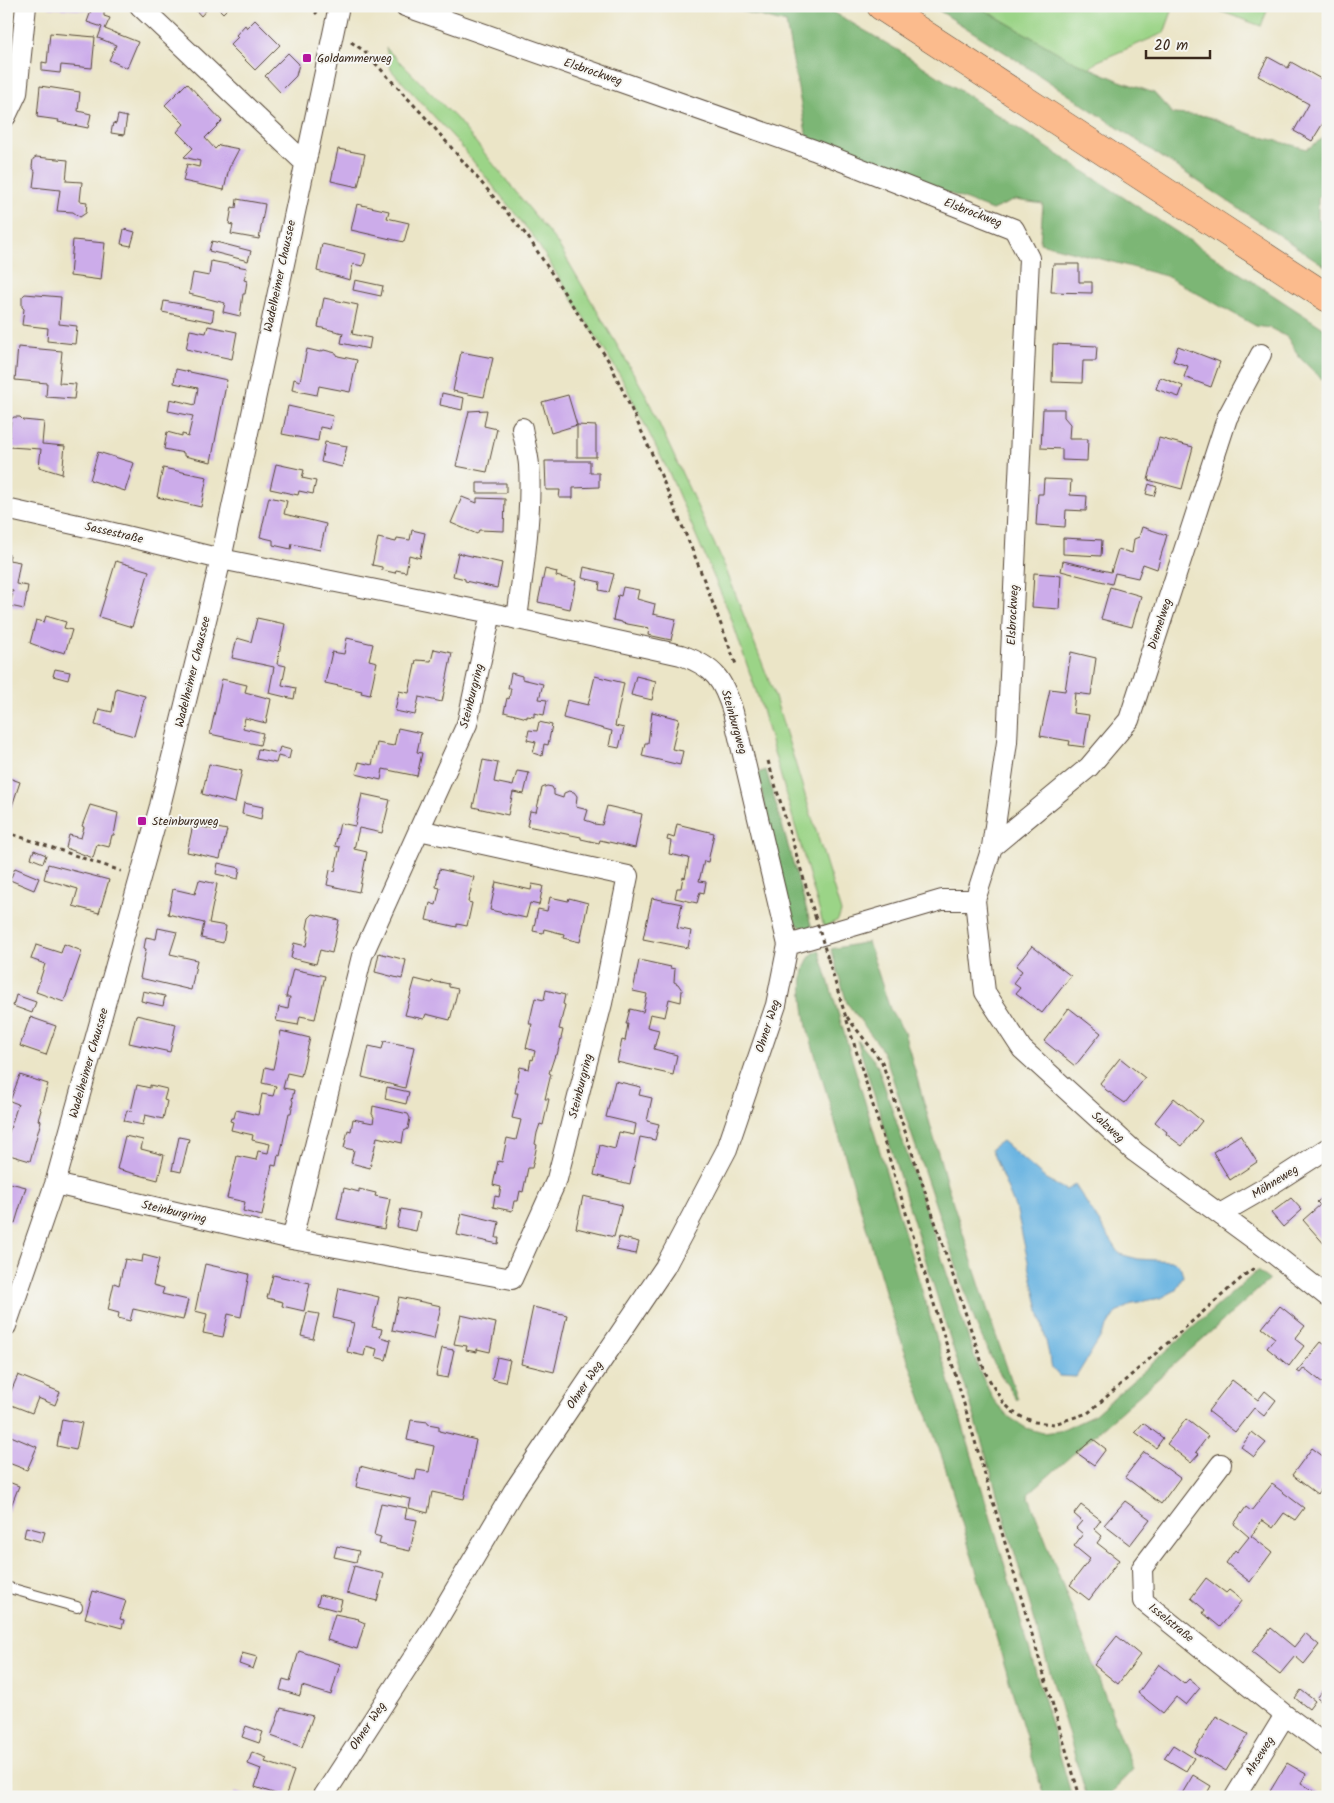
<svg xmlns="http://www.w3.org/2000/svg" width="1334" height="1803" font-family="Kalam,sans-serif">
	<rect width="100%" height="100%" fill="#f6f6f2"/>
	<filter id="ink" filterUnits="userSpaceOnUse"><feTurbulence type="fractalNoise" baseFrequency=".02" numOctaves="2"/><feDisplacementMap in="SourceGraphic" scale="10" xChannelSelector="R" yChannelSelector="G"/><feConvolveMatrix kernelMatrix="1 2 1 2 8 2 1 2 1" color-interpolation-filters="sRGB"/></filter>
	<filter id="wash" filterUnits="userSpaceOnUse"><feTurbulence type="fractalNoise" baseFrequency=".0096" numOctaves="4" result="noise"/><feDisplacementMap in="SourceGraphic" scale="20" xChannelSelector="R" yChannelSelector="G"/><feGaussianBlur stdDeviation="1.12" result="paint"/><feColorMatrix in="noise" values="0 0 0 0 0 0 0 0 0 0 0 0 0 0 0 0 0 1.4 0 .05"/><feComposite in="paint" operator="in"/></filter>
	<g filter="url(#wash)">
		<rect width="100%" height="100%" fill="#ebe5c7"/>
		<path fill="#9bd487" stroke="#6b7f52" d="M959,6H1174L1164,33L1098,61L1073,82Z
			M1206,6H1269L1261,26Z
			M386,48L456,118L558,244L645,393L725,567L773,691L841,912L838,920L824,927L760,703L729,612L670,475L621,377L533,236L456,140L391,70Z"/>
		<path fill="#7cb674" stroke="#5c7049" d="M723,6H823L901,52L1328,331V385L1300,358L1287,337L1270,328L1256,326L1166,276L1040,243L1043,204L1015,200L992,210L807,138L786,23Z
			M932,6H978L1069,59L1120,81L1154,93L1173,114L1206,116L1251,134L1307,149L1328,135V187L1318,198V220L1328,223V268L1012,57Z
			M766,770L809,918L813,932C800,928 795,924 787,912L758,773Z
			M868,942L890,1009L904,1032L947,1184L994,1330L1018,1399L1017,1400L995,1366L976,1324L886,1059L879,1045L847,1003L831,949Z
			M819,950L998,1542L1072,1797H1044L944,1463L890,1308L807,1027C804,1006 794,960 819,950Z
			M857,1040L877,1064L979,1370L993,1399L1006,1415L1026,1428L1043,1433L1059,1431L1095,1414L1257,1271L1269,1280L1028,1494L1133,1769L1108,1797H1087L974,1415Z"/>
		<path fill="#68b3e1" stroke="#526e80" d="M1002,1141L1047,1180L1066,1190L1075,1185L1120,1254L1137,1259L1174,1261L1181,1268L1183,1276L1176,1290L1161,1298L1133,1303L1114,1315L1076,1377L1059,1376L1052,1368L1017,1212L991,1149Z"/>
		<g id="blocks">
			<path fill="#ccacea" d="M49,6H104V16L110,18L105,29L138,42L127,68L109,60L116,45L98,38L102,27L87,22L91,11L49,8Z
				M192,6H210L201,16Z
				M216,6H230L223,13Z
				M255,20L280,45L255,70L230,45L238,37L236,35L245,25L247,28Z
				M50,33L95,37L92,68L61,65L60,73L42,71V62L47,63Z
				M288,53L299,64L296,76L280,92L265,76Z
				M1268,57L1288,68L1291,62L1328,83V115L1312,141L1294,131L1309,104L1258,76Z
				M187,83L222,121L205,138L215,149L219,145L239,149L229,168L224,190L183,181L187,164L199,167L200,161L184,157L193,148L177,132L184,124L165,105Z
				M40,86L80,92L78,111L91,114L88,128L58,122L59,120L37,117Z
				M118,115L127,117L124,135L111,133L113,123L116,124Z
				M338,149L365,154L358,187L331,181Z
				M36,157L68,160L66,181L82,182L80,201L87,202L86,213L80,217L73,212L57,211L60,190L33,187L35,171L32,167L33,159Z
				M237,199L265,204L259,239L231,234L233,225L229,224L232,207L236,208Z
				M357,204L389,211L387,218L409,223L404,242L351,230Z
				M124,229L135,232L131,246L121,244Z
				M73,240L105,243L101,280L70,276Z
				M212,241L251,251L248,261L209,251Z
				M322,244L366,254L363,266L353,264L350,280L317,271Z
				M211,261L247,268L244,280L247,281L245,294H243L240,316L223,312L225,303L189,294L193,273L209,276Z
				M1053,264H1079V282H1092V293L1051,292Z
				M355,280L383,286L381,296L353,290Z
				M25,294L61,297L59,324L77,326L75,344L47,341L48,328L22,325L24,309L22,307V297Z
				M324,298L358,305L352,334L371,338L369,349L341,343L343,333L318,327Z
				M164,301L214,310L212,322L162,312Z
				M208,326L237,332L232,359L186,349L190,330L206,333Z
				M1053,344L1097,346L1096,361H1083L1082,383L1052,382Z
				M1178,346L1220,362L1211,387L1184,377L1188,366L1173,361Z
				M18,347L62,351L59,383L76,384L74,399L46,397L47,383L15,380Z
				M307,349L320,352L324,350L336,353L338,356L357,360L350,392L319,386L317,395L292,390L294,379L300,381Z
				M461,352L493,358L484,397L453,391Z
				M176,369L227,380L211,462L184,456V453L164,449L167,432L182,436V434L186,435L185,436L188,437L193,416L168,411L170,399L195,405L198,388L174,383Z
				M1160,377L1183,386L1179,397L1156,389Z
				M442,393L464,398L462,410L440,405Z
				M568,395L577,425L551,433L542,402Z
				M288,406L333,416L330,429L320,427L318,441L282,434Z
				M1043,409H1064V417L1070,424L1069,439H1088L1087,461L1062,460V449L1041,448Z
				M487,410L484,426L497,429L487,472L456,466L469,411Z
				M14,417H20L23,420L44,422L42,444L65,446L62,474L39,467L41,449L9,447L11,419Z
				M577,425L596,426V457H577Z
				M1159,438L1193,447L1182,489L1148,480Z
				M325,442L347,446L342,467L321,462Z
				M98,452L134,463L125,491L90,480Z
				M545,461H590V473H599V487L573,488V498H559L560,490H546Z
				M276,464L304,470L302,478L316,481L313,494L299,491L298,495L270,489Z
				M163,468L207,477L201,507L157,497Z
				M1044,479L1071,480L1070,495L1087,496L1086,511L1066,510L1065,527L1036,525L1038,494H1043Z
				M477,483H506V493H477Z
				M1149,484L1157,487L1154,496L1146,494Z
				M269,497L287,501L284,514L326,524L320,550L292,544L291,549L273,545V540L260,537Z
				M462,497L477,503V498L505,499L504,531L479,530L477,534L451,523Z
				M1142,527L1167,535L1157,569L1143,564L1138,578L1115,573L1112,584L1061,571L1063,561L1111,572L1118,549L1132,553L1134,539L1139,537Z
				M412,530L425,533L420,558L409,555L406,572L396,570L395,573L382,570V567L372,565L378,538L396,542L397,538L410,540Z
				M1063,538L1102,540L1101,556L1063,554Z
				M458,553L502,563L497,588L465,581V579L453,576Z
				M6,555H10L9,560L20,562L16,584L28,586L24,609L10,606L13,591L6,590Z
				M116,561L149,571L132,627L99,617Z
				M584,567L614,574L609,592L599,590L600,582L582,578Z
				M545,569L557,572L556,576L576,581L570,609L538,602Z
				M1034,573L1061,575L1059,609L1032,607Z
				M623,587L639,590L637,599L655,604L653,614L676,619L671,640L648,635L649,628L622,623V622L613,620L618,595L621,596Z
				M1110,587L1141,596L1132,627L1101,619Z
				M46,616L66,622L64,628L72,630L65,653L54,650V652L30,643L36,620L44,622Z
				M257,618L285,624L277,664L286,666L282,685L296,688L294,699L269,693L274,667L232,658L237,638L251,642Z
				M347,638L373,644L369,660L377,662L370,695L361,693L362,691L325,683L332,652L344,654Z
				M434,649L452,653L442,702L419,697L415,715L395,711L399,691L409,693L416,660L431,661Z
				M1071,652L1096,658L1091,695L1075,693L1073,713L1089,715L1084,747L1069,745L1070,741L1040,736L1050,689L1065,691Z
				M55,669L70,672L68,680L53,676Z
				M511,673L522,676V679L543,684L539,699L547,700L544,715L534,713V717L527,716V718L504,712L507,698L509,699L511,688H508Z
				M595,676L624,683L615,726L624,728L619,748L609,746L612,731L563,718L567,700L588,705Z
				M636,676L656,681L652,700L631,695Z
				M222,679L247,685L245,692L271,699L266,723L245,718L243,728L263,733L260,745L210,734Z
				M116,688L145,696L134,736L95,725L99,709L112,712Z
				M652,712L679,719L672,749L683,751L680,765L642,756L645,743H648Z
				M539,722L552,725L548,745L544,744L542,756L533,753L536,742L527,740L529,730L537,731Z
				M398,728L421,733L417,752L422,753L417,776L383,769L381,780L356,774L359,762L372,765L377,743L394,746Z
				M280,747L291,750L289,759L278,756L276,763L256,759L258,749L278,753Z
				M483,760L498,763L494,782L513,786L517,771L529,773L524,794L513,792L508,815L473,807Z
				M209,764L242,771L235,803L202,794Z
				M6,777L20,782L7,821H6Z
				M547,786L552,787L554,791V795L563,798L564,793L569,791L574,792L577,796L576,807L588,810L585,820L594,823V824L602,825L607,806L642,814L635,848L600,840L599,843L581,839V837L527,826L530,811L536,812L542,788Z
				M362,794L390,800L382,833L359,828L354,849L367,852L359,892L327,885L330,870L335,871L340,847L335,846L340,823L355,826Z
				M244,803L263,807L261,819L242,814Z
				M90,805L118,813L114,835H112L109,847L97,844L93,858L66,848L69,835L81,838L84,827L82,826Z
				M677,824L714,833L708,862L704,861L699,881L706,882L704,893L700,892L697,903L675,898L677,888H681L683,877L685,878L689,858L669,854L671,841L667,840L668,836L674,838Z
				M193,825L212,829V827L227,830L220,859L187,852Z
				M34,850L46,855L43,863L31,858Z
				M218,863L240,868L238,879L216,874Z
				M48,864L109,880L99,913L73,906L78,889L44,879Z
				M15,868L39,878L34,890L10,880Z
				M439,869L474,877L468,902L472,903L467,926L457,924V927L426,920L430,903L436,905L440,888L436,887Z
				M199,880L217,884L209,923L226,926L223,943L201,938L204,923L168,914L173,889L195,894Z
				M496,882L531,890L532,884L543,886L539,905L530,903L526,918L490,910Z
				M550,897L568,901L569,898L588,903L580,942L563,938L564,934L544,929L543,933L533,931L538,909L547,911Z
				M652,898L682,904L677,928L691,931L688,948L643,939Z
				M313,914L339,920L332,953L320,950L316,964L291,958L294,943L306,946L309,931L307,928L309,918Z
				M158,928L177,932L170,954L197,960L191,990L140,978L146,949L144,948L146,937L156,939Z
				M64,944L82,951L64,1002L36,992L45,964L31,959L36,945L61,953Z
				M1032,946L1071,976L1042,1013L1016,993L1020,988L1013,983L1022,971L1016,966Z
				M379,953L406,960L402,979L375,972Z
				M639,960L671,967L670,968L675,969L674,982L678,984L682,990L681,1002L669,999L665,1017L650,1014L647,1027L659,1030L654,1049L677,1055L673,1075L617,1062L622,1040L625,1041L628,1024H626L630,1009L643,1012L647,994L633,991Z
				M293,969L325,976L315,1019L300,1016L298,1025L276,1021L279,1007L288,1009L290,997H286Z
				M415,979L431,983L432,981L440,983V982L449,984V987L458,989L450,1020L426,1014L424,1019L405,1015Z
				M546,990L565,995L563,1004L565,1005L559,1029L563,1030L557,1055H555L549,1073L551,1074L545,1099H549L543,1125L540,1124L537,1133L535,1144L537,1145L532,1168H528L523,1192L520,1191L518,1201H514L512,1211L493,1207L495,1196L499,1197L501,1187L493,1185L498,1161L502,1162L507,1138L516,1140L521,1120L512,1118L518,1093H515L520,1067L529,1069L531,1059L533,1060L535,1051L526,1048L532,1024H529L535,998L544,1000Z
				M143,991L165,996L163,1006L141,1001Z
				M16,995L36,1002L32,1013L13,1006Z
				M1069,1008L1101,1033L1075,1066L1044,1041Z
				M136,1015L176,1024L170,1052L129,1043Z
				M30,1017L56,1026L46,1055L20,1046Z
				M281,1031L310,1038L301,1076L287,1073L283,1088L294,1090L292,1100L293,1101L291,1113H289L280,1156L278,1155L276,1166L272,1165L262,1216L243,1211L245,1202L227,1198L237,1156L256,1160L258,1151L268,1153L270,1144L252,1140L253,1135L231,1130L233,1122L230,1121L231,1118H234L236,1110L258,1115L262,1094L273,1096L276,1086L262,1083L265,1067L273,1069Z
				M384,1041L414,1047L405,1088L362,1077L369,1046L382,1049Z
				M1120,1058L1145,1078L1125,1103L1106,1090L1100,1083Z
				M20,1075L48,1084L40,1109L41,1110L38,1120L41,1121L30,1161L6,1154V1135H8L18,1104L10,1101Z
				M615,1081L641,1087L639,1095L652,1098L647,1121L659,1124L655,1140L640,1137L630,1184L594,1175L600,1145L615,1149L619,1132L634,1135L636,1124L606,1117Z
				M137,1085L150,1088V1085L167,1089L164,1100L167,1101L163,1119L145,1115L143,1125L124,1121L127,1110L131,1111Z
				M387,1087L409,1092L406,1104L385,1099Z
				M1174,1098L1202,1121L1182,1146L1166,1134L1167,1132L1155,1122Z
				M373,1106L408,1114L410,1118L408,1129L404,1131L402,1143L377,1137L370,1168L351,1163L354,1150L344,1148L348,1130L351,1131L353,1119L373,1123L374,1117L372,1114Z
				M1240,1135L1257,1162L1230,1180L1213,1152Z
				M125,1136L143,1140L141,1149L164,1155L158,1180L117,1169Z
				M179,1137L189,1139L181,1172L172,1170Z
				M6,1182L26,1187L15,1223L6,1221Z
				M344,1188L359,1192V1189L376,1193L375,1196L390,1199L384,1229L337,1219Z
				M1328,1193V1244L1326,1246L1303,1220L1320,1205L1317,1202Z
				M583,1196L622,1205L614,1237L576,1228Z
				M1291,1198L1302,1210L1283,1227L1271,1213Z
				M401,1209L420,1213L416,1231L397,1227Z
				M462,1213L499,1222L496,1238H499L498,1244L457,1235Z
				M619,1237L639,1242L636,1254L616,1250Z
				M143,1255L159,1259L153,1285L164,1288L162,1294L188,1300L183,1320L133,1309L130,1321L118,1318L119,1313L108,1310L114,1283L119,1285L125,1259L142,1262Z
				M205,1264L249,1274L241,1317L228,1314L223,1337L203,1333L207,1314L195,1311Z
				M273,1275L310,1283L304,1311L282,1306L283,1302L267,1298Z
				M339,1288L379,1297L372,1327L382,1329L380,1337L391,1340L386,1360L375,1357L377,1349L366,1346L364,1356L347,1352L354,1323L333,1318Z
				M399,1297L441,1306L434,1339L392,1330Z
				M1280,1306L1305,1326L1295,1339L1304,1346L1289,1366L1267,1348L1275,1338L1262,1328Z
				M533,1307L567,1315L554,1372L521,1364Z
				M307,1312L319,1314L313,1339L301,1336Z
				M461,1315L496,1323L490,1352L477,1349V1352L466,1350L467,1346L454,1344Z
				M1321,1342L1328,1347V1387L1304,1368L1300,1373L1297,1371Z
				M442,1348L454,1350L448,1378L436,1376Z
				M497,1357L510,1360L505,1382L492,1379Z
				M18,1375L60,1392L55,1405L38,1398L32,1413L6,1403Z
				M1232,1380L1258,1400L1265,1391L1276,1400L1264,1416L1254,1408L1235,1432L1208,1411Z
				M62,1419L82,1423L76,1450L57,1446Z
				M1186,1419L1208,1436L1196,1452L1199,1454L1191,1463L1167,1444Z
				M411,1420L428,1422V1424L439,1426V1431L476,1440L464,1499L432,1492L428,1513L409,1508L411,1499L356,1487L360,1466L415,1480L417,1470L429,1472L434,1446L407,1440Z
				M1143,1423L1163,1438L1156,1448L1135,1432Z
				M1252,1432L1266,1443L1254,1457L1241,1447Z
				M6,1434L37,1447L27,1470L6,1462Z
				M1093,1439L1106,1449L1094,1465L1077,1453Z
				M1312,1448L1328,1460V1478L1317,1494L1292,1475Z
				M1144,1452L1180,1478L1161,1504L1125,1477Z
				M6,1481L19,1486L9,1511L6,1510Z
				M1272,1484L1304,1508L1295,1520L1284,1513L1273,1528L1262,1520L1257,1528L1251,1536L1272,1552L1250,1582L1226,1563L1235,1550L1237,1552L1249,1537L1234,1524L1246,1507L1251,1511Z
				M1125,1501L1150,1519L1130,1545L1104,1525Z
				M381,1503L407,1508L405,1518L417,1520L410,1551L379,1544L381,1537L374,1535Z
				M1081,1505L1101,1520L1094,1529L1102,1536L1097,1543L1119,1560L1089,1600L1070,1585L1090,1559L1074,1546L1083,1534L1076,1528L1082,1521L1074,1514Z
				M26,1527L45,1532L42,1542L24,1537Z
				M337,1546L359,1551L356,1562L334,1557Z
				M354,1566L384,1574L377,1601L347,1593Z
				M1206,1578L1226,1593L1229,1590L1242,1600L1220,1627L1203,1613L1205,1610L1191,1598Z
				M93,1591L126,1601L120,1619L124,1620L122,1628L85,1618Z
				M320,1595L342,1600L339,1611L317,1605Z
				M335,1614L359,1619L358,1620L365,1623L357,1649L327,1640Z
				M1271,1628L1294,1647L1305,1633L1319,1645L1304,1664L1295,1656L1280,1674L1252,1652Z
				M1117,1636L1140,1655L1118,1684L1094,1665Z
				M299,1651L340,1664L331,1695L302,1686L300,1696L280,1690L283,1679L290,1681Z
				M242,1653L257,1657L253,1669L239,1664Z
				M1159,1664L1184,1684L1189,1679L1200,1688L1186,1705L1176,1697L1163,1713L1138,1693Z
				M1328,1685V1707L1317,1698Z
				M1301,1690L1315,1701L1309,1709L1295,1698Z
				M281,1708L313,1716L302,1747L271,1736Z
				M1216,1716L1248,1734L1226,1771L1194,1752Z
				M246,1726L263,1732L259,1743L242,1737Z
				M1173,1745L1194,1758L1186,1771L1164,1758Z
				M252,1752L267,1758L265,1762L294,1771L285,1797L255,1787L261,1769L248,1764Z
				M1287,1763L1306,1774L1301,1783L1323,1797H1275L1269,1793Z
				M1193,1775L1211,1786L1205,1797H1180Z
				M235,1792L249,1796V1797H233Z"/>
		</g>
	</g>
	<g filter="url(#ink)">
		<use href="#blocks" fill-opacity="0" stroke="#554637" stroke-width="1"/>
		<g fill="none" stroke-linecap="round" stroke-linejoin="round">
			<g stroke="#554637" stroke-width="12">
				<path id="service" d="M6,1587L77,1607"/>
			</g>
			<g stroke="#554637" stroke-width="22">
				<path id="minor" d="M140,6L304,162
					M405,6L814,150L1014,229L1029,258L1007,742L992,847L975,900L985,992L1022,1049L1135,1152L1274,1254L1328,1297
					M6,116L17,93L26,6
					M6,509L105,531L221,559L491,613L681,655C715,667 723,680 733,712L788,945L776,1005L727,1149L665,1267L513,1492L432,1629L323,1797
					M517,619C523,571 532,513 529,465C528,453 524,440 522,428
					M992,847L1089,767L1129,720L1227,418L1261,354
					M788,945L942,900H975
					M55,1184L292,1239L362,956L467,724L491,613
					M1220,1214L1272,1184L1328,1148
					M292,1239L512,1279L557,1179L602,1003L628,876L419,830
					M6,1326L55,1184L160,806L221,559L339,6
					M1221,1464L1142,1568L1143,1601L1285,1715L1328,1747
					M1235,1797L1285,1715"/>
			</g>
			<g stroke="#554637" stroke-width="29">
				<path id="trunk" d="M881,6L1328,298"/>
			</g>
			<path stroke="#554637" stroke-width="3" stroke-dasharray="4 4" stroke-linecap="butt" d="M310,6L317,14
				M351,42L363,50L425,117L528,237L610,363L652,454L696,559L737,667
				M768,761L815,916
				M6,832L121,871
				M828,959L946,1343L1080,1797
				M847,1017L882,1062L985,1372L994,1388L1003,1402L1013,1412L1022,1417L1035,1422L1054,1424L1088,1413L1246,1274L1257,1266"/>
			<use href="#service" stroke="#fff" stroke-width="10"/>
			<use href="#minor" stroke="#fff" stroke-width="20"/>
			<use href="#trunk" stroke="#fbbb8d" stroke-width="28"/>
			<path stroke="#554637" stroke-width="3" stroke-dasharray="4 4" stroke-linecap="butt" d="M815,916L828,959"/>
		</g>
	</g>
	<g fill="#b5179e" stroke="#f6f6f2" stroke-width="2">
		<rect x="302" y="53" width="10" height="10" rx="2.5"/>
		<rect x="137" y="816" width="10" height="10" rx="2.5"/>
	</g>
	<g text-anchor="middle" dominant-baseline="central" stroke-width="4" stroke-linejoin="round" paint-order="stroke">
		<g font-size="12" fill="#3b2a1e" stroke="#f6f6f2" text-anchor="start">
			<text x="317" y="58">Goldammerweg</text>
			<text x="152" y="821">Steinburgweg</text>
		</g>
		<g font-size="12" fill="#3b2a1e" stroke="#f6f6f2">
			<text transform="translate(593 72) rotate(19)">Elsbrockweg</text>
			<text transform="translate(973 213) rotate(21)">Elsbrockweg</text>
			<text transform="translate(280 276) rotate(-78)">Wadelheimer Chaussee</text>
			<text transform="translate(114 533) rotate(13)">Sassestraße</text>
			<text transform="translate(1013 615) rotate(-87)">Elsbrockweg</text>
			<text transform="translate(1160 624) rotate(-72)">Diemelweg</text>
			<text transform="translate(193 672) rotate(-76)">Wadelheimer Chaussee</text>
			<text transform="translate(472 696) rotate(-76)">Steinburgring</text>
			<text transform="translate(734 722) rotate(74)">Steinburgweg</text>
			<text transform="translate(768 1026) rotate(-72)">Ohner Weg</text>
			<text transform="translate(89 1063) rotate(-74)">Wadelheimer Chaussee</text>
			<text transform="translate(581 1086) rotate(-76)">Steinburgring</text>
			<text transform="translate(1108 1127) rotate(42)">Salzweg</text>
			<text transform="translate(1275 1182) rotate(-32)">Möhneweg</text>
			<text transform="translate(174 1212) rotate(13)">Steinburgring</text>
			<text transform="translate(585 1385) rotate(-56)">Ohner Weg</text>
			<text transform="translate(1171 1623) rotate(39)">Isselstraße</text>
			<text transform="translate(368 1726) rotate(-56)">Ohner Weg</text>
			<text transform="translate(1260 1756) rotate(-58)">Ahseweg</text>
		</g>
	</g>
	<rect width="1334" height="1803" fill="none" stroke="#f6f6f2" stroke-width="25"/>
	<path d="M1146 50v8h64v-8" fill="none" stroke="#3b2a1e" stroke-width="2.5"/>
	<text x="1154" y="50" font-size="15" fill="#3b2a1e" stroke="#f6f6f2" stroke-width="4" paint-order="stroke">20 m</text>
</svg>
